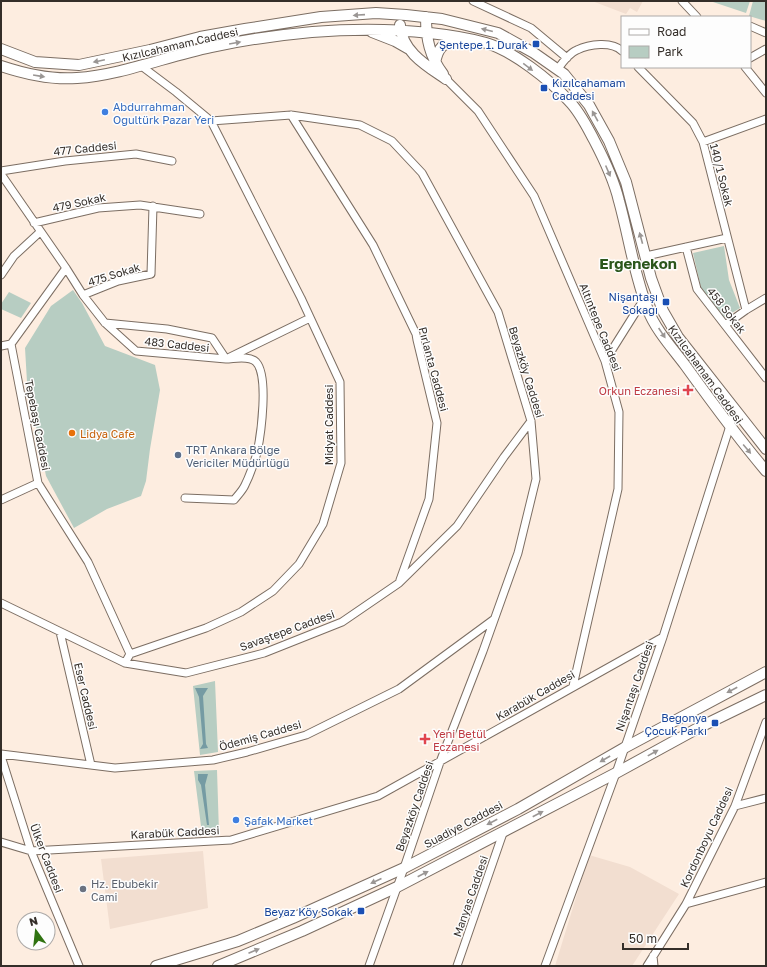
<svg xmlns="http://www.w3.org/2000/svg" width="767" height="967" font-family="'Golos Text',sans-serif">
	<rect width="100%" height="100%" fill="#fdede0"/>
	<path fill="#f2ded0" d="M592,1H643L637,12L630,8L626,14Z
		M203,851L208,908L110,929L101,859Z
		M589,855L630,867L679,894L632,966H555Z"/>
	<path fill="#b7cdc2" d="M710,1H750L746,13Z
		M753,1H766V21L749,16Z
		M724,246L729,280L740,308L724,318L701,288L693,253Z
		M73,290L82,303L105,346L155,365L160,390L150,449L146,481L141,496L107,509L74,528L46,476L27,382L25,348L51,306Z
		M9,292L31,303L21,318L1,309V304Z
		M215,681L218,752L200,755L193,686Z
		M217,770L219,833L202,834L194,771Z"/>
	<path fill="#759ba3" d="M195,688H208L203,696L206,744L208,748L200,749L203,744L199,697Z
		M198,774H208L205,785L209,825H207L201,785L198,780Z"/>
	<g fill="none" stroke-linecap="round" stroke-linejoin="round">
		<g stroke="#7c6e63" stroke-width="9">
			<path id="minor" d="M473,1L531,28L567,58
				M682,1L697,17
				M750,26L766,33
				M750,58L766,49
				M638,67L693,123L703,142L746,310
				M745,67L766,93
				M557,70C562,63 569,53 577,50C589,44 612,41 622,51
				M446,79L478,111L534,196L605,361L619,412L618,489L573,686
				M291,115L373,245L416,334L417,340L437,423L429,499L400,580
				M211,121L291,115L360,125L392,141L422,173L498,312L531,421L536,479L518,553L483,651L440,762L404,868L369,966
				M703,142L766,119
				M1,171L65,161L136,154L172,161
				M1,174L66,268L83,295L105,323L136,351L226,359L310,318
				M34,223L98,208L140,205L200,214
				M686,247L697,289L766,378
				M646,256L727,238
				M66,268L11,344L38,483L88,562L130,654
				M1,275L14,256L40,232
				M83,295L118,281L151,274L153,206
				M105,323L167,329L212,338L226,359C234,359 249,355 256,362C269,376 261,434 257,453C254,463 250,475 245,485C243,490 238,495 234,500L185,498
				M725,325L746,310L766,298
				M1,346L11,344
				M605,361L644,299
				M1,500L38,483
				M1,603L125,663L186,673L264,653L342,622L399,583L457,526L504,457L531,421
				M60,632L91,765
				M125,663L130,654L206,628L241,612L273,591L299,564L323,524L341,463L340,382L301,298L211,121L176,92L140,65
				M1,754L115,768L213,760L247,752L306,735L399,689L493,620
				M1,756L31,851L79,966
				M735,806L766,798
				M1,842L31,851L231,840L378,796L663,637
				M686,904L766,882
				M653,956L654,966
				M457,966L503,833
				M545,966L616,773L663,637L735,410
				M647,966L686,904L735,806L766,722"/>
		</g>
		<g stroke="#7c6e63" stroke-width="12">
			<path id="secondary" d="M426,17C426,39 430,57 443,74
				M400,25C402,52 427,66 446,79
				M372,32L395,41L409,49
				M1,49L35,62L79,65L150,50L200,37L245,29L321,17L376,13L406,15L442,19L498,33L534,53L564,74L589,105L609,141L626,182L651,278L663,311L678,337L766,449
				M435,63C438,47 443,43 459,39
				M1,66C25,74 51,80 77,78C122,75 167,56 211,47C283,32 357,25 430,33C448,35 468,38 486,43C513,51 550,80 569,101C580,112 587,127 594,140C604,159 614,180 619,201C629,237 634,275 648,310C655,329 673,349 685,365C711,401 737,437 766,471
				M156,966L238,941L293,918L404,868L518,809L624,748L766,672
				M218,966L302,931L397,887L616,773L700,727L766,695"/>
		</g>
		<use href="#minor" stroke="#fff" stroke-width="7"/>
		<use href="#secondary" stroke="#fff" stroke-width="10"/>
	</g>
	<defs><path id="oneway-solid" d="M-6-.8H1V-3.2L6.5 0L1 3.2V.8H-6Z"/></defs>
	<g fill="#9a9694">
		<use href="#oneway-solid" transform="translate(359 15) rotate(176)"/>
		<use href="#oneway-solid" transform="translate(487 30) rotate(-166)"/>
		<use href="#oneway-solid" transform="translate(235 43) rotate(-10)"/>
		<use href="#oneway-solid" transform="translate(99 61) rotate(168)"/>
		<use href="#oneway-solid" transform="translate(528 67) rotate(37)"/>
		<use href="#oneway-solid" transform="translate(39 76) rotate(9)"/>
		<use href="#oneway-solid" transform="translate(595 116) rotate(-119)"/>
		<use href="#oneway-solid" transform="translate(608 171) rotate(67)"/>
		<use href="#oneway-solid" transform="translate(641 238) rotate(-105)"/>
		<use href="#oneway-solid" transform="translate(662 333) rotate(56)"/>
		<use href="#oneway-solid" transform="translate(747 449) rotate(50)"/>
		<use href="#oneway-solid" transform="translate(732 690) rotate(152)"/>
		<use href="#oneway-solid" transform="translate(653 753) rotate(-29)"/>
		<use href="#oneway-solid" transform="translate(605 759) rotate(150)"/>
		<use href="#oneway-solid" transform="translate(538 814) rotate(-28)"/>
		<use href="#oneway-solid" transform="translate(492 822) rotate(152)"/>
		<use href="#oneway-solid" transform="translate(423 874) rotate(-27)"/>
		<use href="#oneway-solid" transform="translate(376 881) rotate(156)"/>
		<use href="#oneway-solid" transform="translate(254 951) rotate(-23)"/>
	</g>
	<g fill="#1a4fb4" stroke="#fdfdfd" stroke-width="1.5">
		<rect x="532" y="40" width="8" height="8" rx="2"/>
		<rect x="540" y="84" width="8" height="8" rx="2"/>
		<rect x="662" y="298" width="8" height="8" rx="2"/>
		<rect x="711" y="719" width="8" height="8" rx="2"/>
		<rect x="357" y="907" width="8" height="8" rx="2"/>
	</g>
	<g fill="#3f7fe0" stroke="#fdfdfd" stroke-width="1.5">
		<circle cx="105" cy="112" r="4"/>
		<circle cx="236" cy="820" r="4"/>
	</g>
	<g fill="#e0444e" stroke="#fdfdfd" stroke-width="1.5">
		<path d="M686 384h4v4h4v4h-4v4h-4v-4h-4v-4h4z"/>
		<path d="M423 733h4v4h4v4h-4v4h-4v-4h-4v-4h4z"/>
	</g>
	<circle fill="#e8710a" stroke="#fdfdfd" stroke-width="1.5" cx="72" cy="433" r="4"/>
	<circle fill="#5c6f8a" stroke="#fdfdfd" stroke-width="1.5" cx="178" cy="455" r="4"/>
	<circle fill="#6b7280" stroke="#fdfdfd" stroke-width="1.5" cx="83" cy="889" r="4"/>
	<g text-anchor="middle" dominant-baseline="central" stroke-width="3" stroke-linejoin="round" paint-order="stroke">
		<g font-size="11" fill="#342e29" stroke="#fdfdfd">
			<text transform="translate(180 44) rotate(-13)">Kızılcahamam Caddesi</text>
			<text transform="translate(85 148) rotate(-6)">477 Caddesi</text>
			<text transform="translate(722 175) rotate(76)">140/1 Sokak</text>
			<text transform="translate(79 202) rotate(-12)">479 Sokak</text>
			<text transform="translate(114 274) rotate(-17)">475 Sokak</text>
			<text transform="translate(727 310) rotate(52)">458 Sokak</text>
			<text transform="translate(601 327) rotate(68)">Altıntepe Caddesi</text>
			<text transform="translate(177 344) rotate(6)">483 Caddesi</text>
			<text transform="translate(434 369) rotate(75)">Pırlanta Caddesi</text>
			<text transform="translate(527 372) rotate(73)">Beyazköy Caddesi</text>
			<text transform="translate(706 374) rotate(54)">Kızılcahamam Caddesi</text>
			<text transform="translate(38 425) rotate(79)">Tepebaşı Caddesi</text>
			<text transform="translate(328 425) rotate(-90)">Midyat Caddesi</text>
			<text transform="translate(287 630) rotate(-20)">Savaştepe Caddesi</text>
			<text transform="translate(634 686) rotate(-71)">Nişantaşı Caddesi</text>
			<text transform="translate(535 695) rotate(-30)">Karabük Caddesi</text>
			<text transform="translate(86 696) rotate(77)">Eser Caddesi</text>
			<text transform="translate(260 735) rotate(-16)">Ödemiş Caddesi</text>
			<text transform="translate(414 806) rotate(-71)">Beyazköy Caddesi</text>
			<text transform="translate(463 824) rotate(-28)">Suadiye Caddesi</text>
			<text transform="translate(175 832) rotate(-3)">Karabük Caddesi</text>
			<text transform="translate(706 837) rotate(-65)">Kordonboyu Caddesi</text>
			<text transform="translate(47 858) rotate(69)">Ülker Caddesi</text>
			<text transform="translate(470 896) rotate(-71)">Manyas Caddesi</text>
		</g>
		<g font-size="11" fill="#164399" stroke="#fdfdfd" text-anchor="end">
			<text x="528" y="44">Şentepe 1. Durak</text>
			<text x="552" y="82" text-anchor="start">Kızılcahamam<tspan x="552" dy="13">Caddesi</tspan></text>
			<text x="658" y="296">Nişantaşı<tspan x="658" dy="13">Sokağı</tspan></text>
			<text x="707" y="717">Begonya<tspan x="707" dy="13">Çocuk Parkı</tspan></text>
			<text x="353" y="911">Beyaz Köy Sokak</text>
		</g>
		<g font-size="11" fill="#366cbe" stroke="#fdfdfd" text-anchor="start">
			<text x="113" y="106">Abdurrahman<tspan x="113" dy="13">Oğultürk Pazar Yeri</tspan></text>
			<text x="244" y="820">Şafak Market</text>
		</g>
		<g font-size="11" fill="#be3a42" stroke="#fdfdfd" text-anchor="end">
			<text x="680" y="390">Orkun Eczanesi</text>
			<text x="433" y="733" text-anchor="start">Yeni Betül<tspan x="433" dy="13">Eczanesi</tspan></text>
		</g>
		<g font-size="11" fill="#c56008" stroke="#fdfdfd" text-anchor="start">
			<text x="80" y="433">Lidya Cafe</text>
		</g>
		<g font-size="11" fill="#4e5e75" stroke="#fdfdfd" text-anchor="start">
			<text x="186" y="449">TRT Ankara Bölge<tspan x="186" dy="13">Vericiler Müdürlüğü</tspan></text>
		</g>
		<g font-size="11" fill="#5b616d" stroke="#fdfdfd" text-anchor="start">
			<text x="91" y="883">Hz. Ebubekir<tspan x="91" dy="13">Cami</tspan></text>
		</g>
		<g font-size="15" font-weight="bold" fill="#2b561c" stroke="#fdfdfd">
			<text x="638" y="263">Ergenekon</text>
		</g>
	</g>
	<rect width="767" height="967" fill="none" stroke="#342e29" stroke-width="4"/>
	<rect x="621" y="16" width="130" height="52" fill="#fdfdfd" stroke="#adaaa8"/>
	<rect x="629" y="29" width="20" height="6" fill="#ffffff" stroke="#adaaa8"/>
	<text x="657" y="36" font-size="12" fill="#342e29">Road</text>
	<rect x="629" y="46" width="20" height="12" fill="#b7cdc2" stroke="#adaaa8"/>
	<text x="657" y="56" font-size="12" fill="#342e29">Park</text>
	<g transform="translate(36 931) rotate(345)"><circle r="19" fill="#fdfdfd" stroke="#adaaa8"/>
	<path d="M0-3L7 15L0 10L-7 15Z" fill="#307311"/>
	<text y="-6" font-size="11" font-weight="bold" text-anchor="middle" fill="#342e29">N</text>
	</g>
	<path d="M623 943v6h65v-6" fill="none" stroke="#342e29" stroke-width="2"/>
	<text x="629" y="943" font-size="12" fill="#342e29" stroke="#fdfdfd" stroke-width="3" paint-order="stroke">50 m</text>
</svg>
